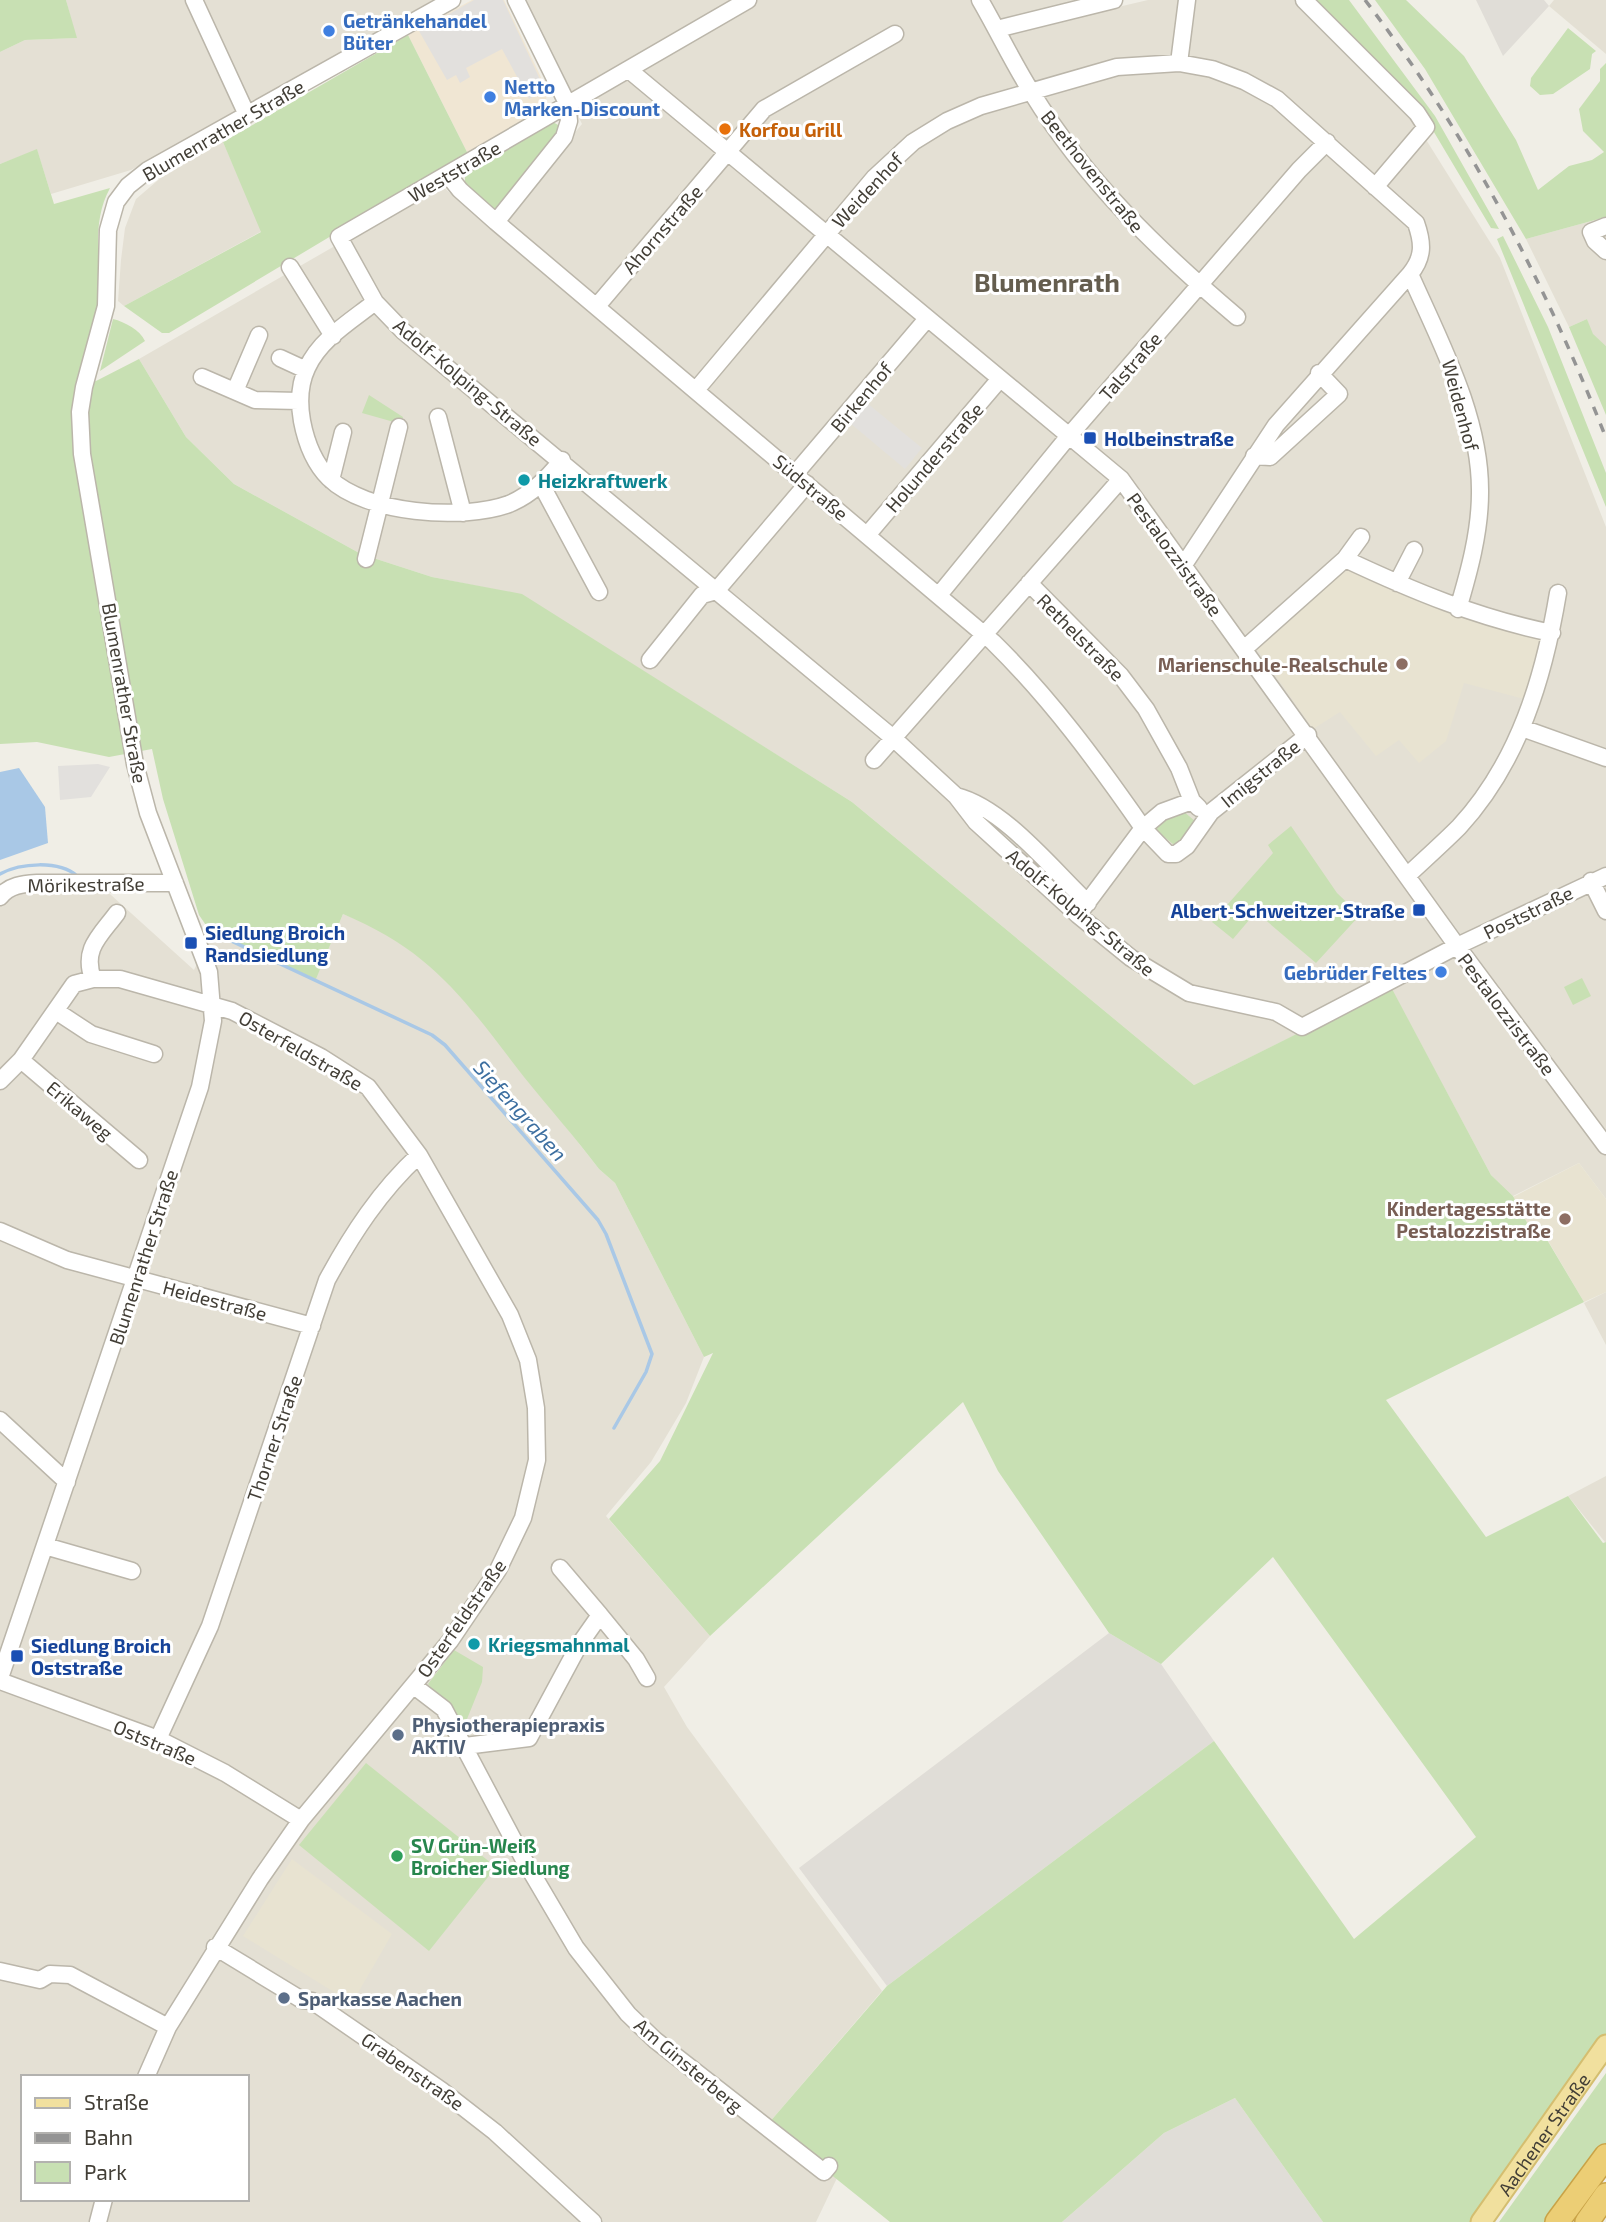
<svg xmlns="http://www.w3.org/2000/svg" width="1606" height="2222" font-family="'Exo 2',sans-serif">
	<rect width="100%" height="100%" fill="#f0eee6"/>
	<path fill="#e4e0d4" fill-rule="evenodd" d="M66,0H433L131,170L51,194L37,150L0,164V52L25,40L76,38Z
		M521,0H1080L1084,15L1148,0H1297L1415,122L1500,258L1606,527V1199L1579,1163L1513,1196L1491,1175L1391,988L1194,1085L852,802L522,595L432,577L361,554L234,484L186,437L139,359L437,187H443L494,230L582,124Z
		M1554,0H1606V54L1549,6Z
		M223,142L262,231L124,306L118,301L121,260L125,228L136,199L170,170Z
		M1606,217V346L1592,334L1587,319L1569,327L1526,239Z
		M90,876L194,970L212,934L316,978L343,914L376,927L420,957L461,993L599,1169L615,1183L704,1357L686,1403L651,1462L606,1516L710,1636L664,1687L687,1727L882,1991L768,2124L837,2178L816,2222H0V889ZM23,2077H247V2199H23Z
		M1606,1292V1345L1584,1303Z
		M1606,1476V1542H1605L1568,1496Z"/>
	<path fill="#f0e6d3" d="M472,0H504L547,90L546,101L539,111L468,154L408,35Z"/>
	<path fill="#e0ddd7" d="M1476,0H1544L1549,6L1503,56Z
		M1109,1633L1161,1664L1214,1741L887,1986L799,1868Z
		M1235,2098L1323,2222H1062L1164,2133Z"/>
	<path fill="#e8e3d1" d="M1344,569H1352L1463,617L1539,636L1543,640L1528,700L1464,683L1446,741L1419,763L1399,740L1376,756L1340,712L1313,729L1255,646Z
		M1579,1163L1606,1199V1292L1584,1302L1547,1239L1537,1242L1513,1197Z
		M292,1859L392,1934L352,2003L243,1936Z"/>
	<path fill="#c8e0b3" d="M0,0H66L77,38L25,40L0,52Z
		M1311,0H1349L1435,116L1499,229L1491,228L1425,117Z
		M1375,0H1406L1464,56L1516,140L1538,190L1569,166L1592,160L1604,152L1583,131L1579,109L1600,81V69L1606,63V217L1526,239L1425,69Z
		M1568,28L1596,51L1592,54L1590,69L1553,94L1540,95L1530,86L1531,78Z
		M408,35L468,154L169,333H162L124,306L261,232L223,142Z
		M551,121L560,126L562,131L497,208L492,210L465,184V173Z
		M37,149L54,204L110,188C90,225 102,261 98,301C95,330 83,357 75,385L96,381L139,359L186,437L234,484L361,554L432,577L522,594L852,802L1194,1085L1391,987L1491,1175L1513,1196L1537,1242L1546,1238L1584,1302L1386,1400L1486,1537L1568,1496L1603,1543L1606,1542V2034L1470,2222H1323L1235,2098L1164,2133L1062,2222H890L768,2124L887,1986L1214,1741L1354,1939L1476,1837L1273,1557L1161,1664L1109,1633L998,1471L963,1402L710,1636L609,1519L660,1461L713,1353L704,1357L615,1183L599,1169C575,1137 549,1108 524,1077C466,1002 434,952 343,914L316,979L212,934L199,915L163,799L152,749L109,757L37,742L0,744V164Z
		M1503,236L1548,327L1606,473V507L1497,239Z
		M113,319C125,322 140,330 145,341L100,371Z
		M1587,319L1593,334L1606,346V415L1569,327Z
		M369,395L403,417L401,424L362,413Z
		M1182,810L1196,822L1179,849L1151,826Z
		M1291,826L1337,893L1360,915L1316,963L1256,912L1233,939L1212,922L1273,853L1268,845Z
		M1582,978L1591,996L1573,1005L1564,987Z
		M454,1650L483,1667L482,1682L465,1724L461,1726L428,1684Z
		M366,1763L496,1867L429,1951L299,1845Z
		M1606,2073V2149L1552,2222H1499Z"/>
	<path fill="#e2e0dd" d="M474,0H503L545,90L529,99L502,49L466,68L470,77L460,83L456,75L447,80L419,31Z
		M867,403L922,448L905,469L850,423Z
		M98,764L110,767L91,797L60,800L58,766Z"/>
	<path fill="#a9c8e6" d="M19,768L45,807L48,843L0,860V772Z"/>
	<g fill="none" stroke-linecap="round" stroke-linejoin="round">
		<path stroke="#a9c8e6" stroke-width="3.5" d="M0,874C20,863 59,860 77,876
			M210,931L432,1035L445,1045L598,1220L606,1234L652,1354L646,1372L614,1428"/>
		<g stroke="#bbb6aa" stroke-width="19">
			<path id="minor" d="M194,0L247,115
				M748,0L339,237L375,302L403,331L892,737L956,796L976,822L1078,915L1131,958L1189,993L1276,1012L1302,1027L1457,946L1606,876
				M980,0C998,31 1013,63 1032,93C1086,181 1159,251 1237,317
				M1304,0L1417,113L1426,127L1375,187
				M997,29L1114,0
				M1179,63L1187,0
				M629,70L1121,479L1457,946L1606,1146
				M448,175L460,190L496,222L993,642C1051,699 1097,762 1143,828L1162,812L1192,801
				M496,222L564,137L569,121L567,103L516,0
				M1606,226L1591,232L1595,241L1606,251
				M290,267L333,336
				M375,302C351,321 320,339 307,368C299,385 299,404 302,421C306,442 314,463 329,478C366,514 462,521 509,504C531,495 547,479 562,460
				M597,306L764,109L895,34
				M280,358L306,370
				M202,377L255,400L299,401
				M696,390L874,178L913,142L947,121L981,106L1117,67L1179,63L1212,69L1244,81L1277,99L1416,223C1423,243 1424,257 1410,274C1440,342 1481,417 1480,493C1480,532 1469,572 1458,609
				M235,391L259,335
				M438,417L463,513
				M1254,456L1270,457L1339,394L1319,373
				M795,474L926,320
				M331,480L343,432
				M541,484L599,592
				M868,534L999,380
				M366,559L399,427
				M1345,559C1413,591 1478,618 1552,633
				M1183,566L1276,425L1410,274
				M1029,583L1121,676L1146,709L1179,768L1192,801L1199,808
				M1397,583L1414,550
				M939,595L1068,437L1299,170L1327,142
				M1244,649L1345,559L1361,537
				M650,660L702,595L716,591L807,484
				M1522,728L1606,758
				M874,760L1121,479
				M956,796C1004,808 1052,869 1088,903
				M1408,875C1425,859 1443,843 1459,827C1519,762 1544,677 1558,593
				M1591,881L1606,911
				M0,897C9,885 23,884 37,883H175
				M1078,915L1143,828L1168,854H1176L1187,846L1211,812L1308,735
				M93,979C82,949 100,936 117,913
				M56,1011L91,1034L154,1054
				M21,1060L139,1160
				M0,1081L21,1060L74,984L93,979H120L232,1011L321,1057L368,1087L419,1155L510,1315L528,1360L536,1408L537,1460L523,1518L498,1570L450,1641L301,1820L260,1879L168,2027L146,2077
				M0,1231L67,1260L312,1326
				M0,1420L67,1482
				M45,1546L132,1571
				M600,1615L636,1659L647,1678
				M0,1678L200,1087L213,1021L209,972L148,813L135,764L82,454L80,412L84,387L106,306L108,230L116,202L128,186L148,170L452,0
				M0,1681L158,1739L225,1773L301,1820
				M414,1686L444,1709L523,1858L576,1948L628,2014L655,2040L824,2172L829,2166
				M158,1739L210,1626L327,1280C352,1234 380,1191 419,1155
				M465,1746L529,1738L579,1645L600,1615L560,1568
				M215,1947L302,2000L312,2001L441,2090L495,2132L593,2222
				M0,1971L40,1980L50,1974L70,1975L168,2027
				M98,2222L104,2199"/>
		</g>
		<g stroke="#d4be70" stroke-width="23">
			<g id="major">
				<path id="s1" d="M1481,2222L1606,2045"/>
			</g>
		</g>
		<g stroke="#c9a347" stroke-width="26">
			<path id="highway" d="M1557,2222L1606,2156
				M1587,2222L1606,2195"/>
		</g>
		<use href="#minor" stroke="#fff" stroke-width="16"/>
		<use href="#major" stroke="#f1e09e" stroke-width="19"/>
		<use href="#highway" stroke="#ecce75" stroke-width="23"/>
		<path stroke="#949494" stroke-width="3.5" stroke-dasharray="9 9" stroke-linecap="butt" d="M1365,0C1467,133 1545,282 1606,438"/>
	</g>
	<g fill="#3f7fe0" stroke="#fff" stroke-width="2.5">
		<circle cx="329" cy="31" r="7"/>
		<circle cx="490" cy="97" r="7"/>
		<circle cx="1441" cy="972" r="7"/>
	</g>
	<circle fill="#e8710a" stroke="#fff" stroke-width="2.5" cx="725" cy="129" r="7"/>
	<g fill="#1a4fb4" stroke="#fff" stroke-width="2.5">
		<rect x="1083" y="431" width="14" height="14" rx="3.5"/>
		<rect x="1412" y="903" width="14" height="14" rx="3.5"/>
		<rect x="184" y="936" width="14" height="14" rx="3.5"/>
		<rect x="10" y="1649" width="14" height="14" rx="3.5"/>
	</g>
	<g fill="#0f9aa8" stroke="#fff" stroke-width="2.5">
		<circle cx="524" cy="480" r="7"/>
		<circle cx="474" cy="1644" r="7"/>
	</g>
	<g fill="#8d6e63" stroke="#fff" stroke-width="2.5">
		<circle cx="1402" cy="664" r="7"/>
		<circle cx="1565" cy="1219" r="7"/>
	</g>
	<g fill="#5c6f8a" stroke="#fff" stroke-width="2.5">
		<circle cx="398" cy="1735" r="7"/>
		<circle cx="284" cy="1998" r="7"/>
	</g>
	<circle fill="#2e9e5b" stroke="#fff" stroke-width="2.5" cx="397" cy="1856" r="7"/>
	<g text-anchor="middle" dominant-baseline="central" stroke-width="6" stroke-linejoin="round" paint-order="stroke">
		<g font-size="19" font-weight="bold" fill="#366cbe" stroke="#fff" text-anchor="start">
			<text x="343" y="20">Getränkehandel<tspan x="343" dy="22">Büter</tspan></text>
			<text x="504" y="86">Netto<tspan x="504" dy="22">Marken-Discount</tspan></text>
			<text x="1427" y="972" text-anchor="end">Gebrüder Feltes</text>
		</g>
		<g font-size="19" font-weight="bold" fill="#c56008" stroke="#fff" text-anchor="start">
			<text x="739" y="129">Korfou Grill</text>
		</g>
		<g font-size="19" fill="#423e36" stroke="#fff">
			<text transform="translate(223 130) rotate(-30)">Blumenrather Straße</text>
			<text transform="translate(454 171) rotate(-30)">Weststraße</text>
			<text transform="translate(1093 171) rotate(51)">Beethovenstraße</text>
			<text transform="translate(867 190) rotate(-47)">Weidenhof</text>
			<text transform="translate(662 229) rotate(-49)">Ahornstraße</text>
			<text transform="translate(1130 366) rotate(-49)">Talstraße</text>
			<text transform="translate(468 382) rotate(40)">Adolf-Kolping-Straße</text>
			<text transform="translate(861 397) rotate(-50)">Birkenhof</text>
			<text transform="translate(1461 405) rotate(75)">Weidenhof</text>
			<text transform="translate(934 457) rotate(-49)">Holunderstraße</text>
			<text transform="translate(811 487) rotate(40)">Südstraße</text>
			<text transform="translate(1175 554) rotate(54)">Pestalozzistraße</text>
			<text transform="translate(1081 637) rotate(45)">Rethelstraße</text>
			<text transform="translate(125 693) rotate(80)">Blumenrather Straße</text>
			<text transform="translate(1260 773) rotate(-39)">Imigstraße</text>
			<text transform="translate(86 884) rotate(-1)">Mörikestraße</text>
			<text transform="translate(1081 912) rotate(40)">Adolf-Kolping-Straße</text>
			<text transform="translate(1528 912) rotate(-26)">Poststraße</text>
			<text transform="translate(1507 1014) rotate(53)">Pestalozzistraße</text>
			<text transform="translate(301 1050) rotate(30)">Osterfeldstraße</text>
			<text transform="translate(80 1110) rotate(40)">Erikaweg</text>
			<text transform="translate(143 1257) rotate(-72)">Blumenrather Straße</text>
			<text transform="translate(215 1300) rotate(15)">Heidestraße</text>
			<text transform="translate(274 1438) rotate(-71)">Thorner Straße</text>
			<text transform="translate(461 1618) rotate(-55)">Osterfeldstraße</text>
			<text transform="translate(155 1742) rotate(23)">Oststraße</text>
			<text transform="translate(689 2065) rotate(40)">Am Ginsterberg</text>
			<text transform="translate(413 2071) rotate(35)">Grabenstraße</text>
			<text stroke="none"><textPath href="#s1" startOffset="108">Aachener Straße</textPath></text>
		</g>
		<g font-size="19" font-weight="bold" fill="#164399" stroke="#fff" text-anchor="start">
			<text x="1104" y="438">Holbeinstraße</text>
			<text x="1405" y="910" text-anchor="end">Albert-Schweitzer-Straße</text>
			<text x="205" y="932">Siedlung Broich<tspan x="205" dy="22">Randsiedlung</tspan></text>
			<text x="31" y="1645">Siedlung Broich<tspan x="31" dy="22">Oststraße</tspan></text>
		</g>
		<g font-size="19" font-weight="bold" fill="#0d838f" stroke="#fff" text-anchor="start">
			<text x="538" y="480">Heizkraftwerk</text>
			<text x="488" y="1644">Kriegsmahnmal</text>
		</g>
		<g font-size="19" font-weight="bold" fill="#785e54" stroke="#fff" text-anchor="end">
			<text x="1388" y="664">Marienschule-Realschule</text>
			<text x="1551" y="1208">Kindertagesstätte<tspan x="1551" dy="22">Pestalozzistraße</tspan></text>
		</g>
		<g font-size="19" font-weight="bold" fill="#4e5e75" stroke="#fff" text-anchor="start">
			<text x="412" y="1724">Physiotherapiepraxis<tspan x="412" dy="22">AKTIV</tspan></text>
			<text x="298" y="1998">Sparkasse Aachen</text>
		</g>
		<g font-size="19" font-weight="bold" fill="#27864d" stroke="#fff" text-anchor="start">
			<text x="411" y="1845">SV Grün-Weiß<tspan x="411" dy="22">Broicher Siedlung</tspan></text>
		</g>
		<g font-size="21" font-style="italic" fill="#3d6fa0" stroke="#fff">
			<text transform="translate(521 1110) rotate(48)">Siefengraben</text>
		</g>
		<g font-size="26" font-weight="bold" fill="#645d4e" stroke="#fff">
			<text x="1047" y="281">Blumenrath</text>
		</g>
	</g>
	<rect x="21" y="2075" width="228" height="126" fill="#ffffff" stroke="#b3b2af" stroke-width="2"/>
	<rect x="35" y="2098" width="35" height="10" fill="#f1e09e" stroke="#b3b2af" stroke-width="2"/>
	<text x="84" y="2110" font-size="21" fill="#423e36">Straße</text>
	<rect x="35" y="2133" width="35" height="10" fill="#949494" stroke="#b3b2af" stroke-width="2"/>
	<text x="84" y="2145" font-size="21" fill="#423e36">Bahn</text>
	<rect x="35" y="2162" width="35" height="21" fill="#c8e0b3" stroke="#b3b2af" stroke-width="2"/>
	<text x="84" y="2180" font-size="21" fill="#423e36">Park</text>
</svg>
